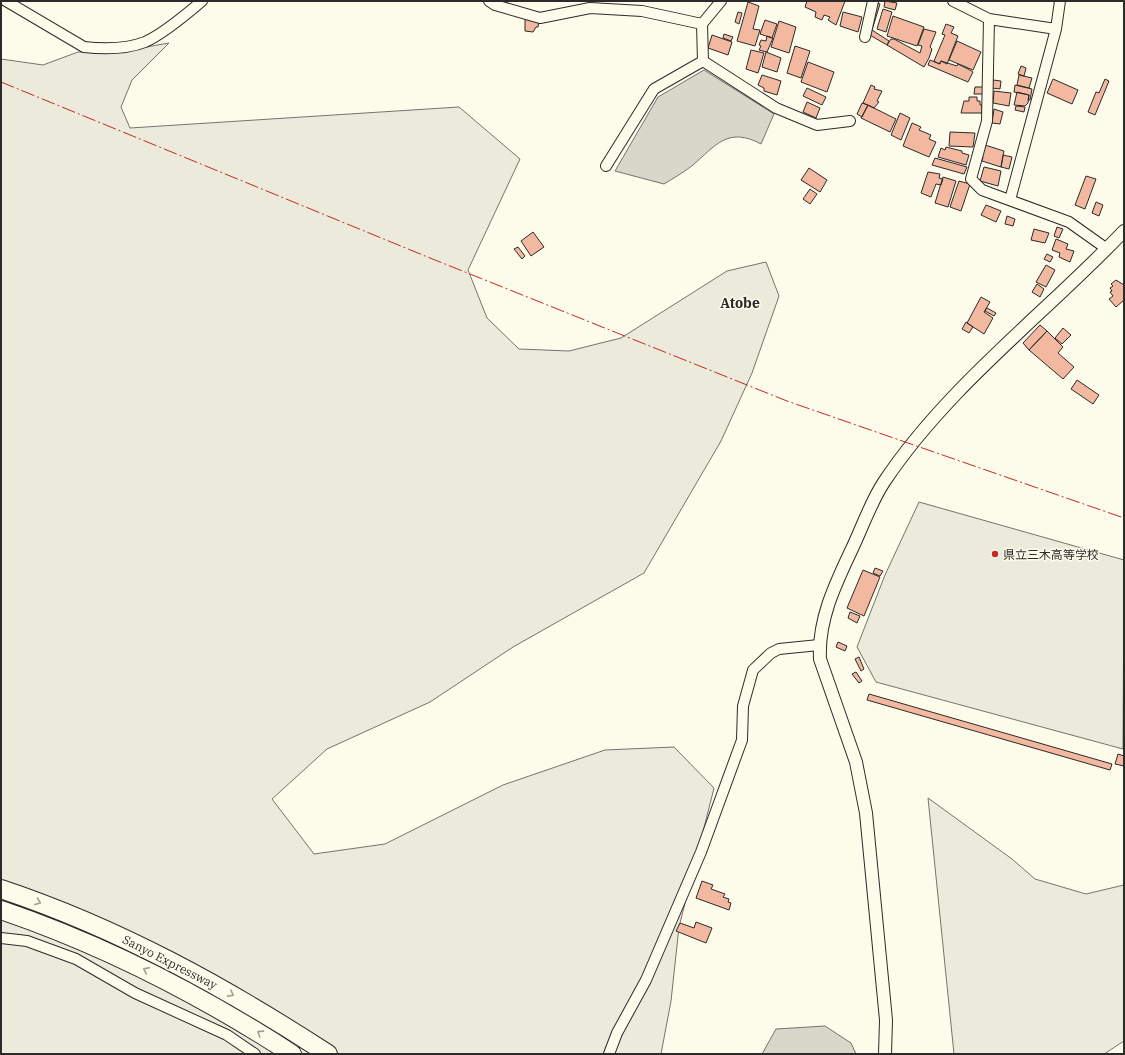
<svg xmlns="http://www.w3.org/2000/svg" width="1125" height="1055" font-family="'IBM Plex Serif','Noto Sans JP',serif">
	<rect width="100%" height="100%" fill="#fdfbea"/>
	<path fill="#ecebdb" stroke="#74746e" d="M169,43L132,80L121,107L130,128L459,107L520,159L468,270L487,318L519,349L569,351L621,338L727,271L766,262L779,296L752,373L721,441L644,573L513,647L430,702L327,749L272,799L314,854L385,844L503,785L605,750L674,747L714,788L679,927L671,1001L661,1054H1V59L43,65L78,52L112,53Z
		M919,502L1124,560L1123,749L876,682L857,647L885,575Z
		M928,798L1012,859L1035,879L1086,894L1124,885V1041L1104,1054H954Z"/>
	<path fill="#d8d7c9" stroke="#74746e" d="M704,70L774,114L761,144C728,126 715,146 693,165C684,172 674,178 664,184L615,171L658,97Z
		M825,1026L851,1043L856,1054H762L776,1029Z"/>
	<path fill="#f2b8a0" stroke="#2b2b2b" d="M807,1H845L836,25L828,20L830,17L824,15L822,20L815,17L816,12L805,7Z
		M885,1L897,3L895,10L884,7Z
		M748,2L759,6L753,29L760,30L755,46L737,41Z
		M877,3L880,4L872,30L889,41L887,45L868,34Z
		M883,9L892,12L886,32L877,29Z
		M738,12L742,13L739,24L735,22Z
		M843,12L862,17L858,32L840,26Z
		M893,16L924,27L917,46L887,36Z
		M525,18L539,21L538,27H536L533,32L525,31Z
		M765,20L777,24L772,38L760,34Z
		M779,21L796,27L789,53L771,47Z
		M946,24L954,27L951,33L958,36L947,64L941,61L939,64L934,61L945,35L942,34Z
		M924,29L936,32L930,47L932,49L929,58L924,67L887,45L891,39H894L920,53L922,46L918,45Z
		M724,34L733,37L731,41L723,38Z
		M712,35L732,42L728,55L708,48Z
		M767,36L773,38L767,52L759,50L761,46L759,45L761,40L766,41Z
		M957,41L981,52L973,70L949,60Z
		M795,46L810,51L801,78L787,73Z
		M751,50L764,53L758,73L746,69Z
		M766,52L781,58L777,72L762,67Z
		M930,60L940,64L941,61L957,66L958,64L968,69L973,72L968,82L928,65Z
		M808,62L834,72L827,92L801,82Z
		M1021,66L1026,68L1024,76L1018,74Z
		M762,75L781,81L777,95L764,91V88L758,85Z
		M1019,75L1032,78L1029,88L1017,85Z
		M1053,79L1078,90L1072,104L1047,93Z
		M1105,79L1109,81L1095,115L1088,112L1096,92L1099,93Z
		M993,80L1001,81L1000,89L992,88Z
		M871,85L875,87L874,89L882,91L877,101L879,102L874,108L863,103Z
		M1015,85L1032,89L1030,100H1028L1029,95L1014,92Z
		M975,87H983V94H974Z
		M807,88L826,97L822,105L803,96Z
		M994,91L1011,93L1009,106L993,103Z
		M1017,92L1029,95L1028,103L1025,106L1014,105Z
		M969,97H977V101H980V105H982V113H961L964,101H969Z
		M807,102L820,108L816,118L803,112Z
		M862,103L868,105L862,117L857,114Z
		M868,105L896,119L890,132L861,118Z
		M1016,106L1025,107L1024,112L1015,110Z
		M994,109L1003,112L1000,124L992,123Z
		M900,113L910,118L901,140L891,135Z
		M912,123L921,127L919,130L931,135L929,139L936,142L929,157L903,146Z
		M950,132L975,133L973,147L949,146Z
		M985,145L1004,151L1001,167L982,161L983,157H981Z
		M946,147L962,151V153L969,155L966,165L938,157L941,148L945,150Z
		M1003,155L1012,157L1009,169L1001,167Z
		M935,158L967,167L964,174L932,165Z
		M984,167L1001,171L998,186L980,181Z
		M809,168L827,180L820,192L801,180Z
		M928,172L940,174L939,178L943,179L941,185L936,184L931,197L921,193Z
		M1086,176L1096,179L1085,209L1075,205Z
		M943,177L956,181L948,207L935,203Z
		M959,181L970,184L961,211L950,207Z
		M810,189L817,194L810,204L803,199Z
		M1096,202L1103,205L1099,216L1092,213Z
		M986,205L1001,211L996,222L981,215Z
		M1007,216L1015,219L1013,226L1005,224Z
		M1057,227L1063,229L1059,238L1054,236Z
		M1034,229L1049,233L1045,243L1031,240Z
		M533,232L544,247L531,256L521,241Z
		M1056,239L1068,244L1066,249L1074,251L1070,262L1059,257L1060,253L1052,250Z
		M518,247L525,256L522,259L514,249Z
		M1047,254L1053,257L1050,262L1044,259Z
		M1046,265L1055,270L1046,287L1036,282Z
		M1116,280L1124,285V300L1116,307L1109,299L1113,296L1110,292L1112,291L1110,288L1113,286L1111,284Z
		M1037,284L1044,289L1040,297L1032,292Z
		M981,297L990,302L984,312L993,318L984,334L967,323Z
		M987,308L996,313L994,316L985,311Z
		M966,322L973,327L969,333L962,329Z
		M1040,325L1047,331L1029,350L1023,343Z
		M1063,328L1071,335L1062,344L1055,338Z
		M1047,331L1063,347L1058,353L1074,367L1063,379L1029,350Z
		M1077,380L1099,395L1093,404L1071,389Z
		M875,568L883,571L880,576L873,573Z
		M863,570L880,577L864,616L847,608Z
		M850,612L860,616L857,623L848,618Z
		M838,642L847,646L845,651L836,647Z
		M859,657L864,669L861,671L855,659Z
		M856,672L862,681L859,683L852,674Z
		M869,694L1112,764L1110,770L867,700Z
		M1118,754L1124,756V766L1115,764Z
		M702,881L713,885L711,889L725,894L723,897L729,899L728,902L731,903L729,910L696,898Z
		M696,922L712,928L706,943L676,931L680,923L694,928Z"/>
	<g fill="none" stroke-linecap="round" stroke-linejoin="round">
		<g stroke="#2b2b2b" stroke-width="12">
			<path id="minor" d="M6,1L84,47C102,49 127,49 145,42C161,35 188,13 202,1
				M489,1L495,5L540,18L590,8L642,11L702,24
				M953,1L989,19L1056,29
				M989,19L987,121L971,179L982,190L1069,222L1107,249
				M865,37L873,1
				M703,61L702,24L721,1
				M606,166L654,89L703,61L776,108L817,125L850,121
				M1010,200L1056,29L1060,1
				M1,938L27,941L76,959L135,993L227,1035L255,1054
				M609,1054L617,1033L646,980L701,852L742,740L743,706L753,670L771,653L779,649L819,645"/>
		</g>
		<g stroke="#2b2b2b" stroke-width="14">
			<path id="tertiary" d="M885,1054L886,1020L866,813L856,762L820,659C818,621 834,587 850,553C861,531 870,503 884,482C947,387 1046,313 1124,231"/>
		</g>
		<g stroke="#2b2b2b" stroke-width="20">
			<path id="motorway" d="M1,889C118,928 225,987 328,1054
				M1,910C104,945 201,995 292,1054"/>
		</g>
		<use href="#minor" stroke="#fdfbea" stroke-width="10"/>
		<use href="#tertiary" stroke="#fdfbea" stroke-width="12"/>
		<use href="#motorway" stroke="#fdfbea" stroke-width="18"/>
		<path stroke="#c62828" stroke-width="1" stroke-dasharray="14 3 2 3" stroke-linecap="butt" d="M1,82L430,258L787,401L1124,518"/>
	</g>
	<defs><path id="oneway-chevron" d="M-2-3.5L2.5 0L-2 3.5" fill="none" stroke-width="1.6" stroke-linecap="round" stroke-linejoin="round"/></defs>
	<g stroke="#9e9d94">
		<use href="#oneway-chevron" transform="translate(38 902) rotate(22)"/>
		<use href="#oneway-chevron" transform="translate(146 970) rotate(-154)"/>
		<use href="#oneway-chevron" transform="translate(231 994) rotate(29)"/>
		<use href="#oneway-chevron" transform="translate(260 1033) rotate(-147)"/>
	</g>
	<circle fill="#c62828" stroke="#fdfbea" stroke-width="1.5" cx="995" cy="554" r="4"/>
	<g text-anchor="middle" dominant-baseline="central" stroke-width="3" stroke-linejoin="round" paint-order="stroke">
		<g font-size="12" fill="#2b2b2b" stroke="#fdfbea" text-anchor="start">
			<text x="1003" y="554">県立三木高等学校</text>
		</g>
		<g font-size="12" fill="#2b2b2b" stroke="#fdfbea">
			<text transform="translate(170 962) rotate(27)">Sanyo Expressway</text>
		</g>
		<g font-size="14" font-weight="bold" fill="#2b2b2b" stroke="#fdfbea">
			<text x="740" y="303">Atobe</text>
		</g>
	</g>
	<rect width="1125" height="1055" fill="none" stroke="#2b2b2b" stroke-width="4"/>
</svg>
